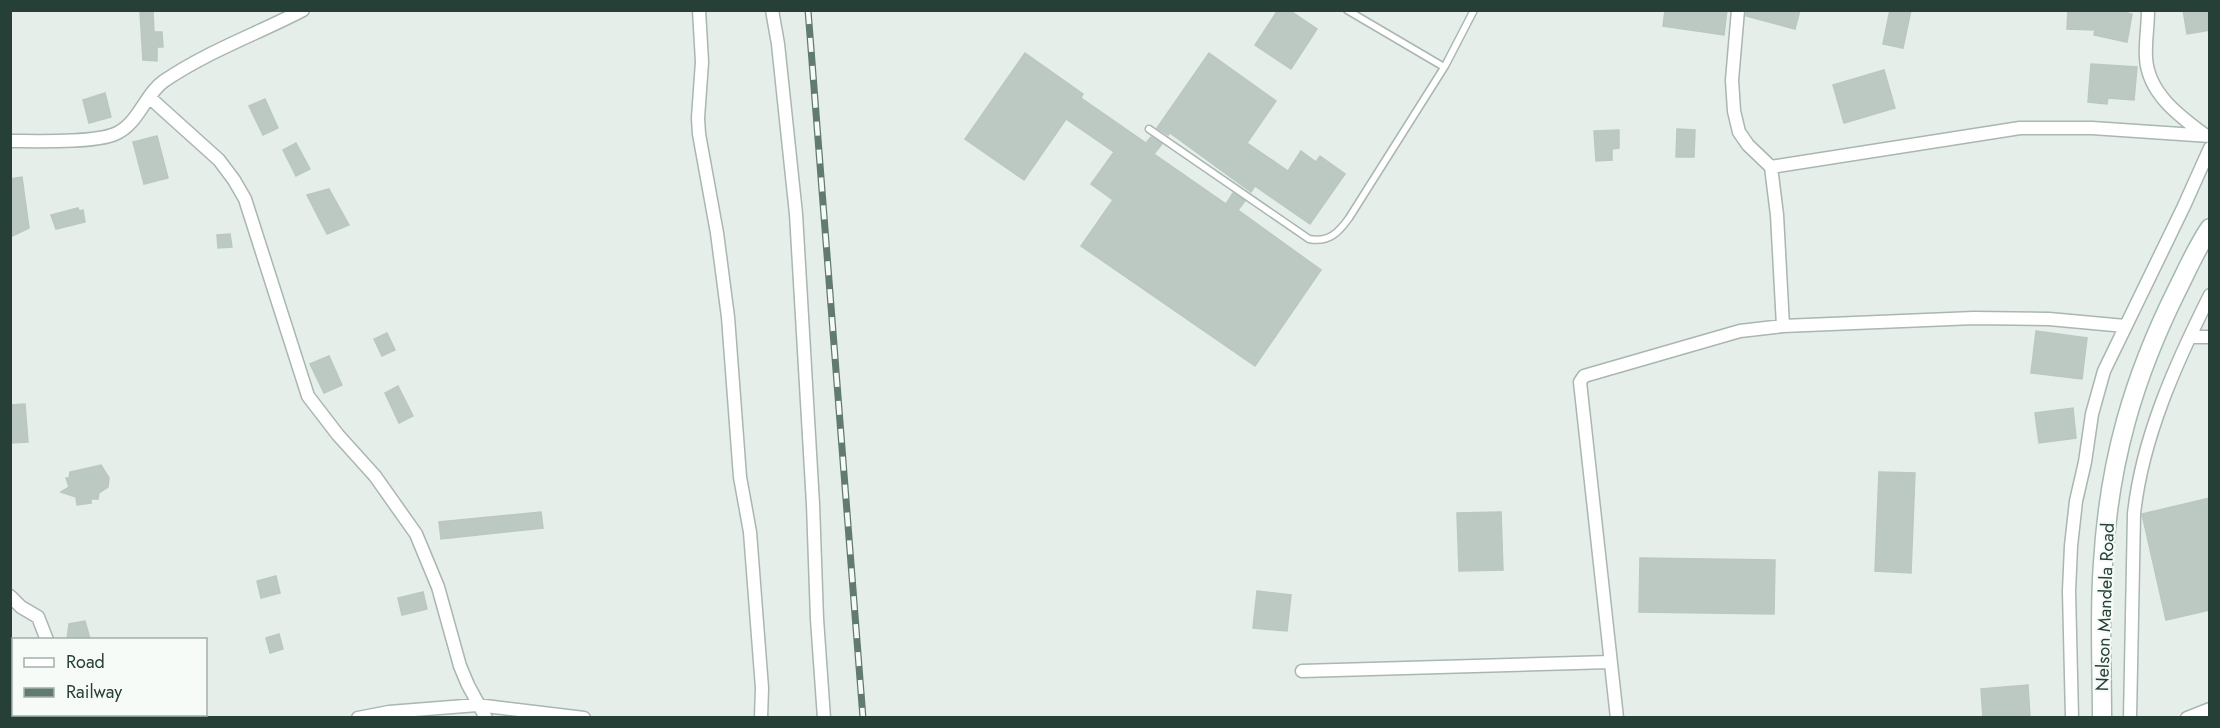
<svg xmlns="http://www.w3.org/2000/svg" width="2220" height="728" font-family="Jost,sans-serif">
	<rect width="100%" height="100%" fill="#e6eeea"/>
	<path fill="#bcc9c3" stroke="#b9c8c0" stroke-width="1.5" d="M1278,10H1289L1317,29L1291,69L1255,45Z
		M1665,10H1727L1724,35L1663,26Z
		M1746,10H1800L1795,29L1746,16Z
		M1890,10H1911L1903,48L1883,44Z
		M2068,10H2115L2132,14L2127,42L2094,35L2095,30L2067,29Z
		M2183,10H2210V30L2187,34Z
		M153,11L154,32H162L163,47H157V61L143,60L140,12Z
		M1025,53L1083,94L1081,98L1146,143L1151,137L1162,144L1154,154L1226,204L1233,193L1245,201L1238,210L1321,270L1255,366L1081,246L1113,200L1091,184L1114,152L1066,119L1024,180L965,139Z
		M1209,53L1276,101L1247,143L1288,171L1301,151L1316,162L1320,156L1345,174L1310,224L1255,186L1251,192L1170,133L1168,135L1157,128Z
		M2091,64L2137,67L2134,100L2108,98L2107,104L2088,102Z
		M1884,70L1895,108L1844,123L1833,85Z
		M105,93L111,117L89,123L83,100Z
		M265,99L278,128L263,135L249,106Z
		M1677,129L1695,130L1694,157H1676Z
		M1619,130V148L1612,149V160L1596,161L1594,131Z
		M157,136L168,178L144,184L133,142Z
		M296,143L310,169L296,176L283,150Z
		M22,177L29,228L10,237V179Z
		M329,189L349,225L327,234L307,195Z
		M78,208L79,211L83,210L85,222L56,229L51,215Z
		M230,234L232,247L218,248L217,235Z
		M2036,331L2087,338L2082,379L2031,373Z
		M387,333L395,350L382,356L374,339Z
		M329,356L342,385L324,393L310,364Z
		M398,386L413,416L399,423L385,393Z
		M25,404L28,442L10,443V405Z
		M2073,408L2076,438L2039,443L2035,413Z
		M101,465L109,478L108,487L99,493L98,499H91V503L77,505L76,497L61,492L69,487L66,478H69L70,472Z
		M1879,472L1915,473L1911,573L1875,571Z
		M2210,498V610L2166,620L2142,514Z
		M541,512L543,528L441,539L439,522Z
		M1501,512L1503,570L1459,571L1457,513Z
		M1640,558L1775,560L1774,614L1639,612Z
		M276,576L280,593L261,598L257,581Z
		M1257,591L1291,595L1287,631L1253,628Z
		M423,592L427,609L402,615L398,598Z
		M85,621L90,639H67L69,624Z
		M279,634L283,649L270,653L266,638Z
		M2028,685L2030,717H1983L1981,689Z"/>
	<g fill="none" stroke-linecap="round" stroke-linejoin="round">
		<g stroke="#a9b6b1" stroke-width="9">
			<path id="service" d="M1347,10L1444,67
				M1149,129L1309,239C1329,243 1339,232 1349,218L1445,66L1474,10"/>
		</g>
		<g stroke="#a9b6b1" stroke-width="15">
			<path id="minor" d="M699,10L702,62L698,118L699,134L717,233L728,317L740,477L750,532L762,688L761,718
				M772,10L778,44L796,214L813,504L817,619L824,718
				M1738,10L1732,80L1734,111L1739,132L1748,145L1771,167L1777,215L1783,326
				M2148,10C2148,26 2145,43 2146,58C2148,93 2179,116 2205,135
				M149,97L219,160L234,180L245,199L308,396L338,435L375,476L416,534L438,587L460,666L468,685L486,718
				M10,141C35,141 94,143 115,134C138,125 145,94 164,81C208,51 257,34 303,10
				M1771,167L2020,128H2092L2210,136
				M2191,337H2210
				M10,596L21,607L38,617L47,640
				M1302,671L1610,662
				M85,714L87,718
				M358,718L389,712L477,705L584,718
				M1617,718L1580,382L1584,376L1740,331L1783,326L1974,318L2049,319L2125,326
				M2072,718L2069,591L2071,546L2076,501L2085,462L2092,414L2104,371L2184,206L2210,148
				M2130,718L2134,514C2142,438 2176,363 2210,295
				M2187,718L2210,709"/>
		</g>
		<g stroke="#a5b9b1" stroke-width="21">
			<path id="secondary" d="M2102,718C2102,666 2099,614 2103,563C2109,462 2133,378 2178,288C2188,268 2197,247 2210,228"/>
		</g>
		<use href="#service" stroke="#fff" stroke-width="6"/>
		<use href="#minor" stroke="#fff" stroke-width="12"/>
		<use href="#secondary" stroke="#fff" stroke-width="18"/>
		<g stroke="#617b72" stroke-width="7">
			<path id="rail" d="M808,10L863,718"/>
		</g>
		<use href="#rail" stroke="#f7fbf8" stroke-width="4.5" stroke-dasharray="14" stroke-linecap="butt"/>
	</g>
	<g text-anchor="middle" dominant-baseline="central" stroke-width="4.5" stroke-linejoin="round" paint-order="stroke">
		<g font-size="18" fill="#264037" stroke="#f7fbf8">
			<text transform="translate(2105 607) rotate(-88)">Nelson Mandela Road</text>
		</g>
	</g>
	<rect width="2220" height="728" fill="none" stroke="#264037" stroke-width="24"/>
	<rect x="12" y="638" width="195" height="78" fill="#f7fbf8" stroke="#a3b0ab" stroke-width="1.5"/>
	<rect x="24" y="658" width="30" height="9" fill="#ffffff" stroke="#a3b0ab" stroke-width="1.5"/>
	<text x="66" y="668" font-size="18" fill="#264037">Road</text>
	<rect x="24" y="688" width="30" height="9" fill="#617b72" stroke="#a3b0ab" stroke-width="1.5"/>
	<text x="66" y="698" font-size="18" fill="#264037">Railway</text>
</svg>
